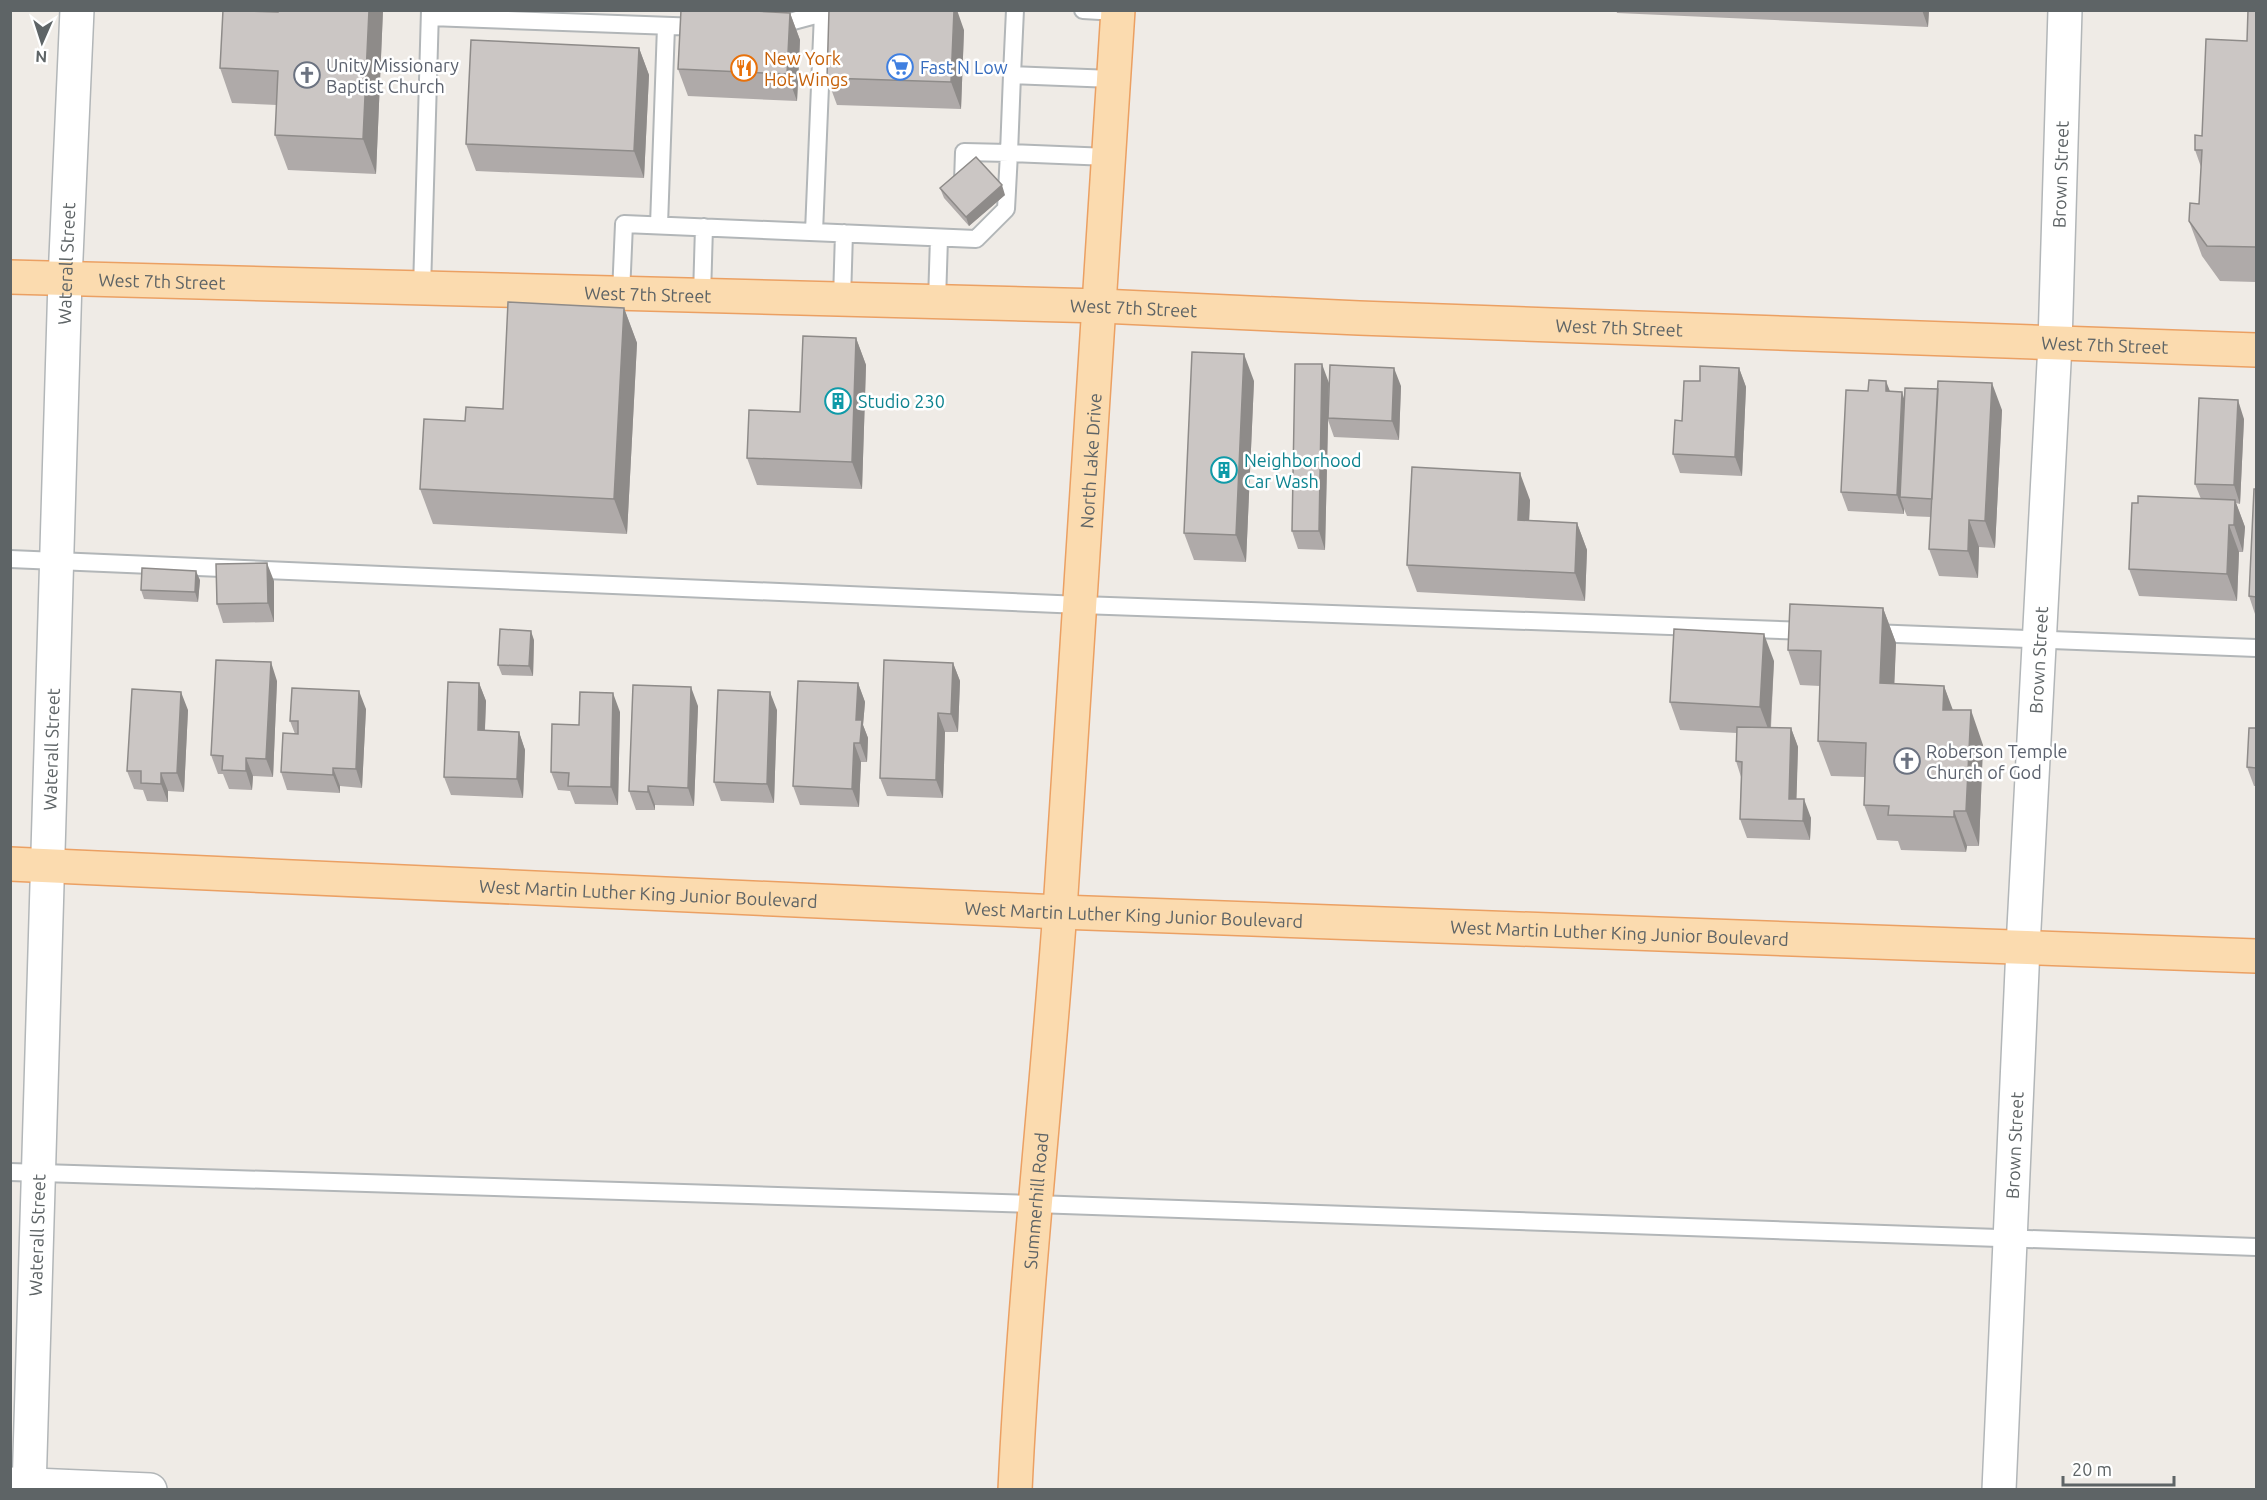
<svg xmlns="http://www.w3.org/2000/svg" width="2267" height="1500" font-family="Ubuntu,sans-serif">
	<rect width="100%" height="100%" fill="#efebe6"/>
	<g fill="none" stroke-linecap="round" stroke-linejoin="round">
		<g stroke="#b2b6b8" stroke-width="20">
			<path id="service" d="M1083,10L1117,12
				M430,17L700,27
				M771,27L823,13L851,12
				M1012,75L1015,10
				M1109,157L1009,153L1012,75L1113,79
				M659,225L666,26
				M814,232L823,13
				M422,289L430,10
				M621,294L624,224L976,239L1006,209L1009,153L964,152L963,182
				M702,296L704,227
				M842,299L844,233
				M937,301L939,238
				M10,559L1081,605L1809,631
				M1871,633L2256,648
				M10,1172L1035,1204L2256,1247"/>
		</g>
		<g stroke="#b2b6b8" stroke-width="36">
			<g id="minor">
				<path d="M10,1484L150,1490"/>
				<path id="s1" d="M29,1490L65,280L77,10"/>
				<path id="s2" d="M1999,1490L2023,947L2055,344L2065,10"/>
			</g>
		</g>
		<g stroke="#eba063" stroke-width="36">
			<g id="primary">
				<path id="s3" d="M10,277L1101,306L1359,318L2256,350"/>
				<path id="s4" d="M10,864L1060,912L2256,956"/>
				<path id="s5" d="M1015,1490C1024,1296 1046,1103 1060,910C1082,610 1100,310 1118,10"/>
			</g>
		</g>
		<use href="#service" stroke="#fff" stroke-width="16"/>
		<use href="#minor" stroke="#fff" stroke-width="33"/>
		<use href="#primary" stroke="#fbdbaf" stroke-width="33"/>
	</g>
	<path fill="#afaaa9" d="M383,10L376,174L288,170L275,135L277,105L232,103L220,68L278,12Z
		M1616,10H1929L1928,27L1617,13Z
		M2256,10V282L2220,281L2202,256L2189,221L2199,204L2201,167L2195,150L2247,41Z
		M790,13L800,40L797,101L688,96L678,69Z
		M964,30L961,109L837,105L827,78Z
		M639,48L649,75L644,178L476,171L466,144Z
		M940,188L1005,195L969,226L944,198Z
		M624,308L637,343L627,534L433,524L420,489L465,421L503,409Z
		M856,338L866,365L862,489L757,485L747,458L800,412Z
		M1739,368L1746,387L1742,476L1680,473L1673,454L1682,421L1700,381Z
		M1254,381L1246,562L1194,560L1184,533Z
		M1401,386L1399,440L1334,437L1328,420L1325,550L1298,549L1292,531L1329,396Z
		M1890,391L1904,400L2002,410L1995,548L1979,547L1978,578L1939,576L1929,549L1931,517L1907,516L1904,509V514L1848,511L1841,492Z
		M2244,419L2240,504L2236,503L2245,527L2243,552H2239L2237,601L2139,596L2129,569L2138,503L2201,499L2195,484Z
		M2256,489V617L2249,596Z
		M1530,500L1529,520L1577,523L1587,550L1585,601L1417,592L1407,565Z
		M200,580L198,602L144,599L141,590Z
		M274,581V622L223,623L217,604Z
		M1883,608L1896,643L1894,684L1944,686L1952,710L1983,745L1979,846H1967L1966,852L1901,850L1898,841L1877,840L1864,805L1865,777L1831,776L1818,741L1820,686L1800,685L1788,650Z
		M534,640L533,676L502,675L498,665Z
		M1774,661L1771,728H1791L1798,747L1796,799L1811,818L1810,840L1747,838L1740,819L1741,777L1736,761L1737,733L1680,730L1670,702Z
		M953,663L960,681L958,732H945L943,798L887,796L880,778Z
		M277,681L273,777L253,776L252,790L229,789L223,774H218L211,755Z
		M479,683L486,701L485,730L519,732L525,750L523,798L451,795L444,777Z
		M858,683L865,702L863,725L868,738L867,762H861L859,807L800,805L793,786Z
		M698,706L694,806L655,805V810H636L629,791Z
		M366,709L362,788L340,786V793L287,790L281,772L295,734L290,721Z
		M188,710L184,792L168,791V802L147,801L143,790L134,789L127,771Z
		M777,710L774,803L721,801L714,782Z
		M620,712L618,805L575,804L570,791L558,790L551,772L579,725Z
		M2256,728V786H2254L2247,767Z"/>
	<path fill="#8e8b89" d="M369,10H383L376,174L363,139Z
		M954,10H957L964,30L961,109L951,82Z
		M1922,10H1929L1928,27Z
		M790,13L800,40L797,101L787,74Z
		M639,48L649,75L644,178L634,151Z
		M1002,185L1005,195L969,226L966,217Z
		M624,308L637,343L627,534L614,499Z
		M856,338L866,365L862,489L852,462Z
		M1244,354L1254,381L1246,562L1236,535Z
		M1322,364L1329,383L1325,550L1319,531Z
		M1394,368L1401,386L1399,440L1392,421Z
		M1739,368L1746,387L1742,476L1735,457Z
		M1886,381L1893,399L1886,391Z
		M1992,383L2002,410L1995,548L1985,521Z
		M1902,392L1908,411L1900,497L1904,509V514L1897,495Z
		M2238,400L2244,419L2240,504L2234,485Z
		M1520,473L1530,500L1528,547L1518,520Z
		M2235,500L2245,527L2243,552L2234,525Z
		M1969,520L1979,547L1978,578L1968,551Z
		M1577,523L1587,550L1585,601L1575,573Z
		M2229,525L2239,552L2237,601L2227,574Z
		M267,563L274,581V622L268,603Z
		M196,571L200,580L198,602L195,592Z
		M1883,608L1896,643L1893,718L1880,683Z
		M531,631L534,640L533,676L529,666Z
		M1764,634L1774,661L1770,734L1760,707Z
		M271,662L277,681L273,777L266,759Z
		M953,663L960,681L958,732L951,714Z
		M479,683L486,701L484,749L478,730Z
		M858,683L865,702L863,725L868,738L867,762L860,743L856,720Z
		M1944,686L1957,721L1943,710Z
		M691,687L698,706L694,806L688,788Z
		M359,691L366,709L362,788L356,769Z
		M181,692L188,710L184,792L177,773Z
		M770,692L777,710L774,803L767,784Z
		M613,693L620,712L618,805L611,787Z
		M1971,710L1983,745L1979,846L1966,811Z
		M938,713L945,732L943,798L936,780Z
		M1791,728L1798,747L1796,817L1789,799Z
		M519,732L525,750L523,798L517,779Z
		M854,743L861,762L859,807L852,789Z
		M246,758L253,776L252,790L246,771Z
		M333,768L340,786V793L333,775Z
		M161,773L168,791V802L161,784Z
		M648,786L655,805V810L648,792Z
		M1804,799L1811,818L1810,840L1803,821Z
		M1954,811L1967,846L1966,852L1954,817Z"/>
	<path fill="#cbc6c4" stroke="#8e8b89" stroke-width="1.5" d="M223,10L278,12V10H369L363,139L275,135L278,71L220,68Z
		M681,10H737L790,13L787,74L678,69Z
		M829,10H954L951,82L827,78Z
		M2248,10H2256V247L2207,246L2189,221L2190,203L2199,204L2202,150H2195V135L2202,136L2206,39L2247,41Z
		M471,40L639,48L634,151L466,144Z
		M976,157L1002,185L966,217L940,188Z
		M508,302L624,308L614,499L420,489L424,419L465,421L466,407L503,409Z
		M803,336L856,338L852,462L747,458L749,410L800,412Z
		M1192,352L1244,354L1236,535L1184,533Z
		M1295,364H1322L1319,531H1292Z
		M1330,365L1394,368L1392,421L1328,418Z
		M1700,366L1739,368L1735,457L1673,454L1675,420L1682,421L1684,381H1700Z
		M1869,380L1886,381V391L1902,392L1897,495L1841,492L1846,390L1868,391Z
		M1938,381L1992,383L1985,521L1969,520L1968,551L1929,549Z
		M1905,388L1938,389L1932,499L1900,497Z
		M2199,398L2238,400L2234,485L2195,484Z
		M1412,467L1520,473L1518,520L1577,523L1575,573L1407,565Z
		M2254,489H2256V597L2249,596Z
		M2138,496L2235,500L2234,525H2229L2227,574L2129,569L2132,503H2138Z
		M267,563L268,603L217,604L216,564Z
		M142,568L196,571L195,592L141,590Z
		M1790,604L1883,608L1880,683L1944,686L1943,710H1971L1966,811H1954V817L1888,815L1889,806L1864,805L1866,743L1818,741L1821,651L1788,650Z
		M500,629L531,631L529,666L498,665Z
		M1674,629L1764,634L1760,707L1670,702Z
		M216,660L271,662L266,759L246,758V771L222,770L223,756L211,755Z
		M884,660L953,663L951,714L938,713L936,780L880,778Z
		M798,681L858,683L856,720H862L860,743H854L852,789L793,786Z
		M448,682L479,683L478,730L519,732L517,779L444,777Z
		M633,685L691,687L688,788L648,786V792L629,791Z
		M292,688L359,691L356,769L333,768V775L281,772L283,733L298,734V721H290Z
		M132,689L181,692L177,773H161V784L141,783V771H127Z
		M718,690L770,692L767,784L714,782Z
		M580,692L613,693L611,787L568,786L569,773L551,772L552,724L579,725Z
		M1737,727L1791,728L1789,799H1804L1803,821L1740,819L1742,762L1736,761Z
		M2249,728H2256V768L2247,767Z"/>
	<defs>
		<g id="supermarket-ring" transform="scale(1.35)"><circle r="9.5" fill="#fff" stroke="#3f7fe0" stroke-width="1.5"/><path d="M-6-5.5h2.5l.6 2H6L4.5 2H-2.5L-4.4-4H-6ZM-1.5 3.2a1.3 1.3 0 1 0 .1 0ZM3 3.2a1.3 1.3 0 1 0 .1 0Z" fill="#3f7fe0"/></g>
		<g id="restaurant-ring" transform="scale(1.35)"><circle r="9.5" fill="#fff" stroke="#e8710a" stroke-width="1.5"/><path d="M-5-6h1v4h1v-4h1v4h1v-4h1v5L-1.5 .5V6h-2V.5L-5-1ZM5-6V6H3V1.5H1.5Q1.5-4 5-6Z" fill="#e8710a"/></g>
		<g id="church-ring" transform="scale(1.35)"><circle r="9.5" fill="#fff" stroke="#6b7280" stroke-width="1.5"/><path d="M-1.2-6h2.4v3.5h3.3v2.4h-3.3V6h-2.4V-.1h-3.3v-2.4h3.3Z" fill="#6b7280"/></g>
		<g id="building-ring" transform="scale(1.35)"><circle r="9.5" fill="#fff" stroke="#0f9aa8" stroke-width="1.5"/><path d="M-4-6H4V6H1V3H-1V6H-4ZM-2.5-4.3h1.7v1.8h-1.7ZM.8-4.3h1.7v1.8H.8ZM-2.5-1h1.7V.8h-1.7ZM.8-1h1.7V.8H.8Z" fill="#0f9aa8"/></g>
	</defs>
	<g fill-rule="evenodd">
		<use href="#supermarket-ring" x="900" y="67"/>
		<use href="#restaurant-ring" x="744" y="68"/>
		<use href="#church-ring" x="307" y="75"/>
		<use href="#building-ring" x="838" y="401"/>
		<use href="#building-ring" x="1224" y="470"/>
		<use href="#church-ring" x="1907" y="761"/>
	</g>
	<g text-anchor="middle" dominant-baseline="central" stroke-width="5" stroke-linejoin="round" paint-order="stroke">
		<g font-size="18" fill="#c56008" stroke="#fff" text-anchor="start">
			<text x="764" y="58">New York<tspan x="764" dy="21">Hot Wings</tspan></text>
		</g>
		<g font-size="18" fill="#5b616d" stroke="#fff" text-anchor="start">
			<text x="326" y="65">Unity Missionary<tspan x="326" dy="21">Baptist Church</tspan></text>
			<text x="1926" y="751">Roberson Temple<tspan x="1926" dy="21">Church of God</tspan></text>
		</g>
		<g font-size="18" fill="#366cbe" stroke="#fff" text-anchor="start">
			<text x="920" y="67">Fast N Low</text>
		</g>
		<g font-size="18" fill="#5e6466" stroke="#fff">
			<text stroke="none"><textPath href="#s2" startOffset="1317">Brown Street</textPath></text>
			<text stroke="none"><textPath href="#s1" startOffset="1227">Waterall Street</textPath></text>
			<text stroke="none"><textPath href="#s3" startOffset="152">West 7th Street</textPath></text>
			<text stroke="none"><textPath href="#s3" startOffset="638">West 7th Street</textPath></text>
			<text stroke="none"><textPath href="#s3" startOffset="1124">West 7th Street</textPath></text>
			<text stroke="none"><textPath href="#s3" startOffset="1610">West 7th Street</textPath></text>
			<text stroke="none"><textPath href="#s3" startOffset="2096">West 7th Street</textPath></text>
			<text stroke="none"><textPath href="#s5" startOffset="1032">North Lake Drive</textPath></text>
			<text stroke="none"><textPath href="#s2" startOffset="831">Brown Street</textPath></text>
			<text stroke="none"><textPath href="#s1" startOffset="741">Waterall Street</textPath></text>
			<text stroke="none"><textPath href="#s4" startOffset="639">West Martin Luther King Junior Boulevard</textPath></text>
			<text stroke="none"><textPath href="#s4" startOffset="1125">West Martin Luther King Junior Boulevard</textPath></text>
			<text stroke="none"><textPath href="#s4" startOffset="1611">West Martin Luther King Junior Boulevard</textPath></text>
			<text stroke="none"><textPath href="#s2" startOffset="345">Brown Street</textPath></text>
			<text stroke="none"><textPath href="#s5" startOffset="290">Summerhill Road</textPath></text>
			<text stroke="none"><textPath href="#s1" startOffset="255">Waterall Street</textPath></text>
		</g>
		<g font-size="18" fill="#0d838f" stroke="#fff" text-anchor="start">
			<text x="858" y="401">Studio 230</text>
			<text x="1244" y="460">Neighborhood<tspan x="1244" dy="21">Car Wash</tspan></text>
		</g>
	</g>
	<rect width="2267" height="1500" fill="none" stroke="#5e6466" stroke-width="24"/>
	<g transform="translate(42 42) rotate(183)" stroke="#ffffff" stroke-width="4.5" paint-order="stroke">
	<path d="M0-4.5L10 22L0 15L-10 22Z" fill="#5e6466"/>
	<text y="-9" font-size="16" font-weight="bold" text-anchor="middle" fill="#5e6466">N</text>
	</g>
	<path d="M2063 1476v9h111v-9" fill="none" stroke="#5e6466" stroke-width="3"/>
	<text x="2072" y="1476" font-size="18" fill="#5e6466" stroke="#ffffff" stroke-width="4.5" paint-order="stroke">20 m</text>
</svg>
